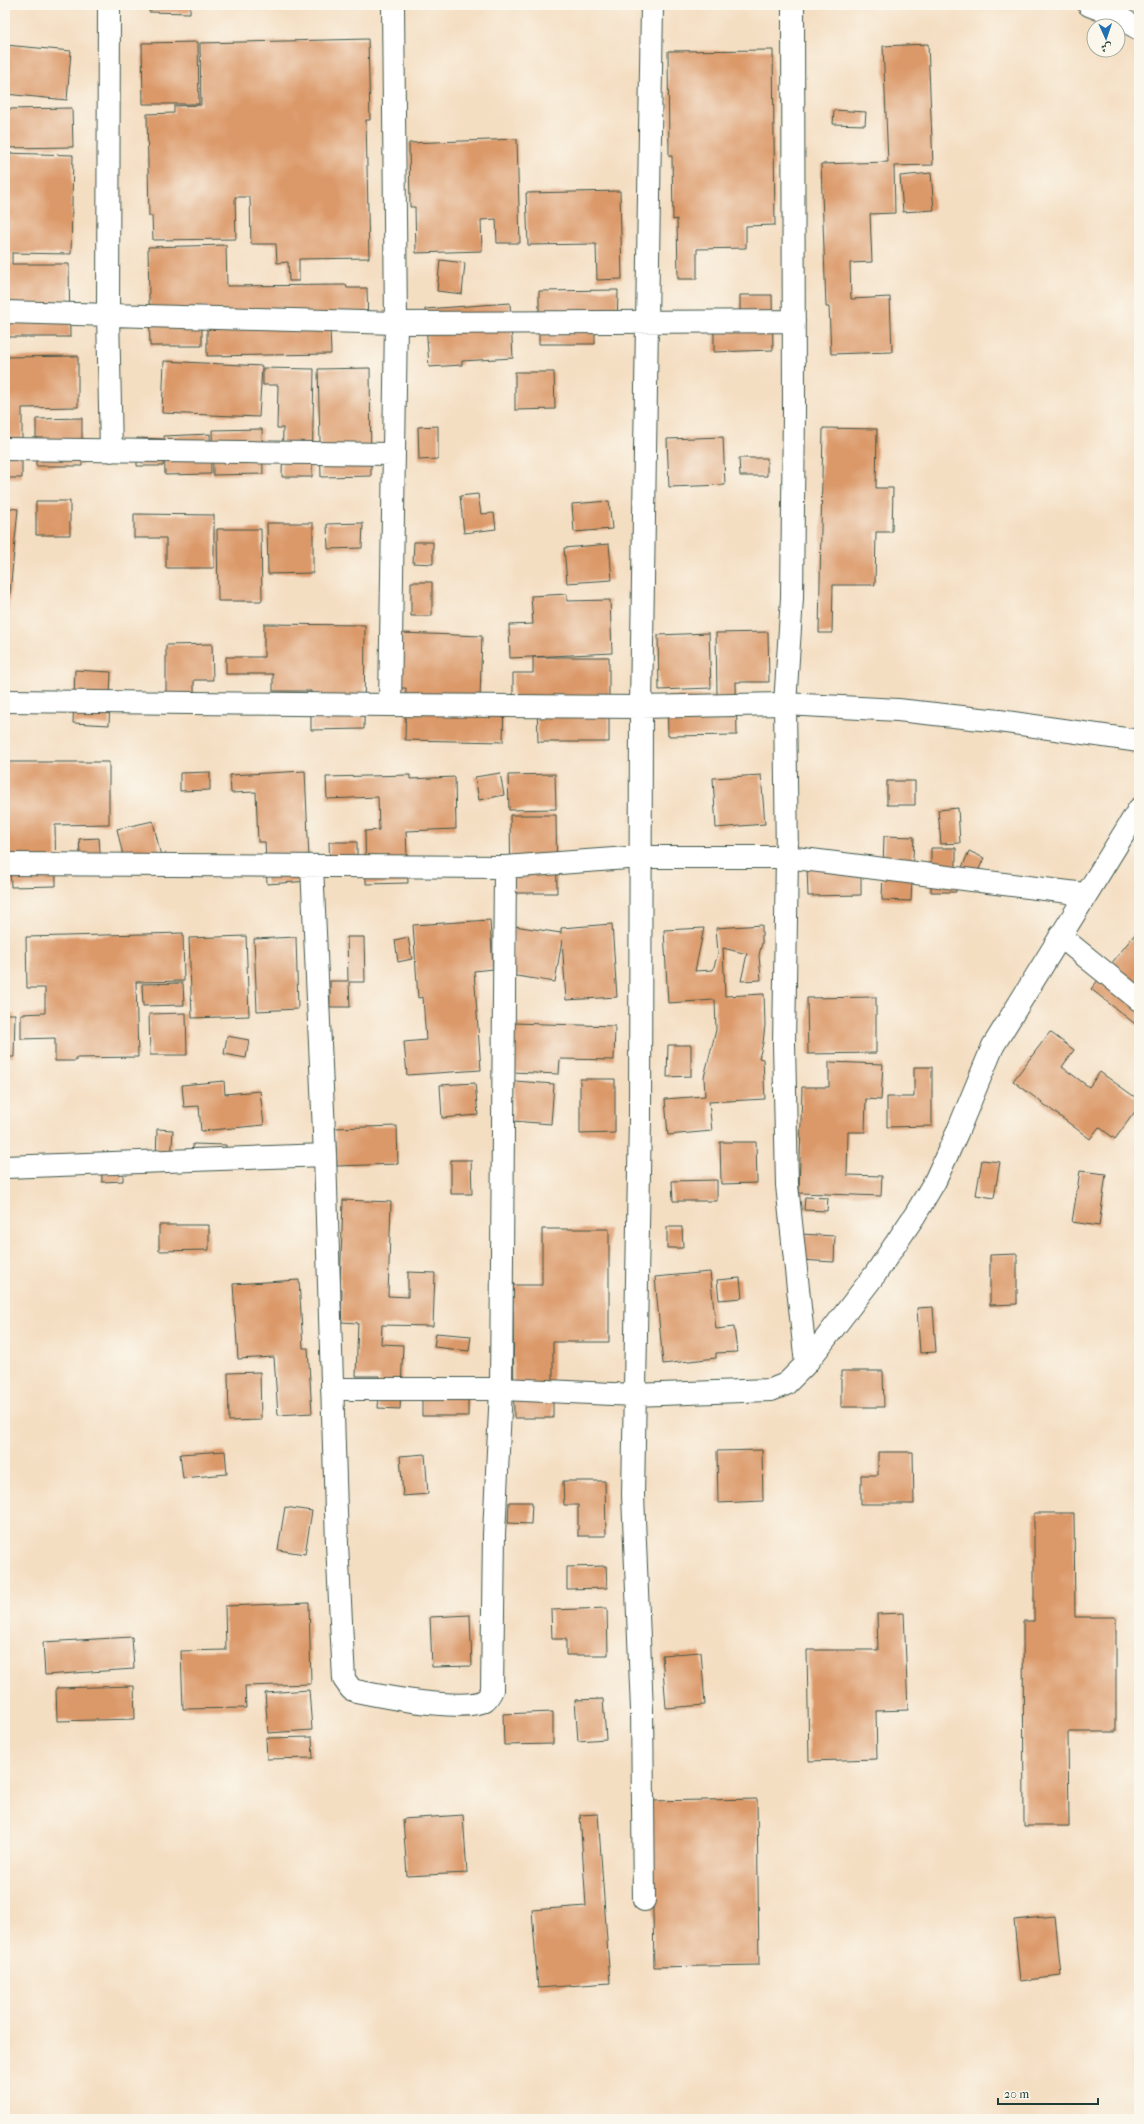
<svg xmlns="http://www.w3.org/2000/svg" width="1144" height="2124" font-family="'IM FELL French Canon',Amiri,serif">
	<rect width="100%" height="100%" fill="#fbf7ec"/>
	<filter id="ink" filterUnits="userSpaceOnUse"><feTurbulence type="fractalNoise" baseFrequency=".025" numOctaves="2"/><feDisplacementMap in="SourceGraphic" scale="8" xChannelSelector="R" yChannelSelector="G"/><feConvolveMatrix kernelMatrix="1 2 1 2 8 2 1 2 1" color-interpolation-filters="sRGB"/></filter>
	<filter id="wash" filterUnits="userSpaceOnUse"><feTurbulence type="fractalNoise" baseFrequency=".012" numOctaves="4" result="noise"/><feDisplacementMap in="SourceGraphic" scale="16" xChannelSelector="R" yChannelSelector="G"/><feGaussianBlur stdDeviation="0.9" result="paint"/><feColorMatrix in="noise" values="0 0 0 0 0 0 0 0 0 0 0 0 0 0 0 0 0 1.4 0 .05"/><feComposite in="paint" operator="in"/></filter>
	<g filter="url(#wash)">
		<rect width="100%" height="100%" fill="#f4dec2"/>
		<g id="blocks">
			<path fill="#db9868" d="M149,5H190V13L149,12Z
				M495,5H543V6L496,7Z
				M368,39L370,120H366L369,258L299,259V281H289L288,262L277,263L276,244H251L250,197H235L236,239L153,240L152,216H149L147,114L174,113V106L201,105L200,43Z
				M198,42L199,104H143L142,43Z
				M928,44L933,165L894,166L895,213L870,214L872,262L850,263L851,299L890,297L892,352L831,354L829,307H826L821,164L888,162L883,46Z
				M5,45L71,51L67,100L5,94Z
				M773,50L775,225L746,226V248L697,249V279H678L677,219L673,220L672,156H669L668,51Z
				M72,108L73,147L5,148V109Z
				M834,110L866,112L865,125L833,124Z
				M517,139L520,243H497L496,219L481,220L482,251L416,253L415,207H410L409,143Z
				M5,153L73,155L71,254L12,253V264H69L70,337H5Z
				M931,173L934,210L903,212L900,176Z
				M620,191L622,279L597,280L596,244L528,245L526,193Z
				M226,245L227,286L346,285L347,288H367L368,328H330L331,354L207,356V307H202V346H150L148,247Z
				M440,260L465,263L462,294L437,291Z
				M618,290L617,330L595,331V344H539V291Z
				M740,295H772L773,350L714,352V327L740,326Z
				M510,303L513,358L462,361V365L429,367L425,309Z
				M78,356V407L22,408V478H5V357Z
				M164,361L262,366L259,417L162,413Z
				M263,368L314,369L312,477H282L283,428H277L278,385H263Z
				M370,368L371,476L321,477L318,369Z
				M515,372H554L555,409L515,410Z
				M82,418V466H36V419Z
				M438,426V459L419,460L418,427Z
				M823,428L877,429L876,488H893L892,532H876L875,585H833L832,633H819Z
				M262,429L263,474L213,475L212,430Z
				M210,434L211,474L165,475L164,436Z
				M723,437L725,485L669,487L667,439Z
				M137,438L163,439V466H137Z
				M739,458H767V476H740Z
				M478,494L481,514L494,513L496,529L464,533L460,496Z
				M36,501H70V535H36Z
				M609,501L612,529L574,532L572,504Z
				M5,508L18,509L8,614H5Z
				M134,514L214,515V568H166V538H134Z
				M267,523H313V573L268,574Z
				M363,523L362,548L328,549L327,524Z
				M217,529H261L262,601H218Z
				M414,542H433V564L413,563Z
				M609,544L612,580L567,583L564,548Z
				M411,582H432V616H411Z
				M567,594V601L610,600L612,653L510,658L509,625L533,624L531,596Z
				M264,624L365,625L364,729L311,730V691H273V674H226V657H264Z
				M768,632L769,682H736L737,735L668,736L667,696L717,695L716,633Z
				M401,633L482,636L480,698H504L503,742L405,740L406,688H400Z
				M709,633L711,688L659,690L658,635Z
				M212,644L213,680H194V697H166V645Z
				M533,657H609V742H538L537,700H513V673H533Z
				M75,670L111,672L109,725L73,723Z
				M5,762H109V824L55,825L56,886L11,887L10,866H5Z
				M305,771L310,881L267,884L265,842H258L256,792L231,793L230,775Z
				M210,772V790L180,791V773Z
				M500,773L504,795L479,800L475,777Z
				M555,774L556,809L509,810L508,775Z
				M410,775V779L455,777L456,829L406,831L408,883L366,884L365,831L379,830L378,797L327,799L326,777Z
				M761,775L765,824L716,828L713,778Z
				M887,781H915V805H887Z
				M958,808L960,843L941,844L938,810Z
				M510,815H556L557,893H511Z
				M153,821L162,861L126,869L117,829Z
				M884,836L914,837L911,901L882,900Z
				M99,838L101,866L81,867L79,839Z
				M329,842H357V866H330Z
				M931,848H956V892H931Z
				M969,851L984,858L975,878L960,872Z
				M861,866V895L808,896L807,868Z
				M490,920L493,969L474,971L481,1070L407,1075L404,1042L426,1040L423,997L418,998L413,925Z
				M612,924L617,997L566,1000L562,940L555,982L510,975L514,926L561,933V928Z
				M762,925V943L759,955L761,980L741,981L747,954L723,948L725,996L764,994L765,1025L763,1043L759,1058L763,1059L765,1099L709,1102L712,1131L668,1135L665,1099L705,1096L704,1077L716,1030L715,1000L668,1003L664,930L704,928L695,971L713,970L718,953L716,928Z
				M1139,929V1027L1091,989Z
				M183,933L184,981L136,982L138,1057L76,1058V1061H55V1038L21,1039V1014L45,1013V988H27L26,937Z
				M246,936L249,1016L192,1018L189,938Z
				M296,937L298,1009L257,1011L254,939Z
				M347,937H364L365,982H349L350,1007H330V981H348Z
				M408,937L412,959L398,962L395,940Z
				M183,983L184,1005L143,1006L142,984Z
				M876,997V1053L808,1054L807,998Z
				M186,1013L187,1055H150L149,1014Z
				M5,1014H15L14,1057H5Z
				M512,1023L615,1026L614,1060L560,1059L559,1074L511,1072Z
				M1050,1032L1074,1050L1062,1067L1089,1087L1100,1072L1139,1100V1106L1115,1139L1099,1127L1090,1139L1013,1081Z
				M227,1036L249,1040L246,1058L224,1054Z
				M668,1045H691V1076L667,1077Z
				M829,1062L883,1064L881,1100L866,1099L865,1132H848L847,1175L882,1176L881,1196L799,1193L802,1087H829Z
				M914,1067H932V1126L887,1127V1097H914Z
				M580,1079H615V1133L580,1134Z
				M224,1081L225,1094L260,1091L264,1125L201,1131L199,1106L184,1107L182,1085Z
				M515,1081L554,1084L551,1124L513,1121Z
				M475,1083L478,1115L442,1118L440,1085Z
				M397,1126L398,1164L337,1166L335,1128Z
				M157,1129L173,1130L171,1161L156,1160Z
				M720,1142H756L757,1183L721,1184Z
				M193,1144L226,1145L225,1161L193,1160Z
				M101,1152H123V1181L102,1182Z
				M451,1160H471L472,1194H451Z
				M982,1160L1000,1162L994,1198L976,1195Z
				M1080,1171L1106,1174L1099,1226L1072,1222Z
				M717,1180V1201H673L672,1181Z
				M805,1197L828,1198L827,1211L804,1210Z
				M343,1200L391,1202L388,1296L408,1297V1272L435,1273L433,1326L382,1325L381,1344L403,1345L400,1409L378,1408L380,1376H356L358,1323L341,1322L342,1289L340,1288Z
				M159,1225H209V1250L159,1251Z
				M667,1227H682L683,1248H667Z
				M542,1229H609V1342H553V1418H514L513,1285H542Z
				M801,1234L835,1236L834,1262L800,1260Z
				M1017,1254V1304L990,1305V1255Z
				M710,1272L716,1329L734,1327L737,1352L716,1353V1358L663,1364L655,1277Z
				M740,1278L742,1298L719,1300L717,1280Z
				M299,1280L303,1348H308L312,1413L278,1415L274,1357L238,1359L233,1284Z
				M933,1307L936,1352L920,1353L917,1308Z
				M436,1333L471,1336L469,1351L434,1347Z
				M841,1371H883L884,1407H841Z
				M260,1372L261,1420L229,1421L228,1373Z
				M422,1384L468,1385V1416H422Z
				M762,1450L763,1501L718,1503L717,1451Z
				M225,1451L227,1474L183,1478L180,1454Z
				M878,1452H913L914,1504H861V1475H878Z
				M425,1454L428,1494L403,1496L400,1456Z
				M563,1481H605L606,1536H578V1505H564Z
				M509,1502H532L531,1524L508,1523Z
				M285,1507L312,1511L305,1554L278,1550Z
				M1034,1513H1074L1075,1617H1116V1732H1068L1069,1826H1024L1023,1621H1034Z
				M606,1566L607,1588L567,1589V1567Z
				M309,1603L311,1684L245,1686L246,1708L183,1709L181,1651L226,1650L225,1606Z
				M607,1608L608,1655H566V1639H552L551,1610Z
				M904,1613L908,1710L876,1711L877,1759L809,1761L807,1650H878L877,1614Z
				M470,1615L472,1666L432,1667L430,1617Z
				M132,1637L134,1669L45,1675L43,1642Z
				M701,1652L705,1705L666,1708L662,1655Z
				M134,1686L135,1719L57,1721L56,1688Z
				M309,1690L312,1730L268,1733L265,1693Z
				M603,1699L606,1739L578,1741L575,1700Z
				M553,1712V1744L504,1745L503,1714Z
				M312,1737L313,1758L267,1759L266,1738Z
				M757,1799L759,1965L654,1967L651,1801Z
				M598,1814L610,1983L538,1988L532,1910L586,1906L580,1815Z
				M463,1815L467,1873L407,1876L403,1819Z
				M1055,1916L1061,1976L1020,1981L1014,1920Z"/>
		</g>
	</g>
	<g filter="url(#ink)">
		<use href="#blocks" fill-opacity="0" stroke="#3f5549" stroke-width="1"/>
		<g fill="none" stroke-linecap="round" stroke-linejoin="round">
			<g stroke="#3f5549" stroke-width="24">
				<path id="minor" d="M109,5L108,315L111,451
					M793,5L794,410L792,598L785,704L787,857L784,1044L787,1185L806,1364
					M1089,5L1115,15L1139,29
					M5,312L396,323L794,321
					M5,449L393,454
					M5,701L390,705L396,323L393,5
					M390,705L641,707L785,704L898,710L999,721L1139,741
					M5,864L505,867L641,857H787L1085,894
					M312,866L325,1155L337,1544L344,1679L351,1689L356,1691C380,1696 466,1713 485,1700C488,1698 490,1694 492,1690L494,1534L501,1389L505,867
					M1060,936L1139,1000
					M5,1167L325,1155
					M332,1389H501L634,1395L771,1390L786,1384L806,1364L876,1273L915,1215L935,1181L957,1133L993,1046L1139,809
					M644,1900L642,1710L633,1495L640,1118L641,707L652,5"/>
			</g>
			<use href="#minor" stroke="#fff" stroke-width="22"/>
		</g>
	</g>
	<rect width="1144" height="2124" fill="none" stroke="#fbf7ec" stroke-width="20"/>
	<g transform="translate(1106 38) rotate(177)"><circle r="19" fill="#fbf7ec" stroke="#a3ada2"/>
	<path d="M0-3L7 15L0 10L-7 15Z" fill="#1f6fb2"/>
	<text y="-6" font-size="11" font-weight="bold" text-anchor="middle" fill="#1f3d34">ش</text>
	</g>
	<path d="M998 2098v6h100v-6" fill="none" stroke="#1f3d34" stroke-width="2"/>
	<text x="1004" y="2098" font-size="12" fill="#1f3d34" stroke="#fbf7ec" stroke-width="3" paint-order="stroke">20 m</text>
</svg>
